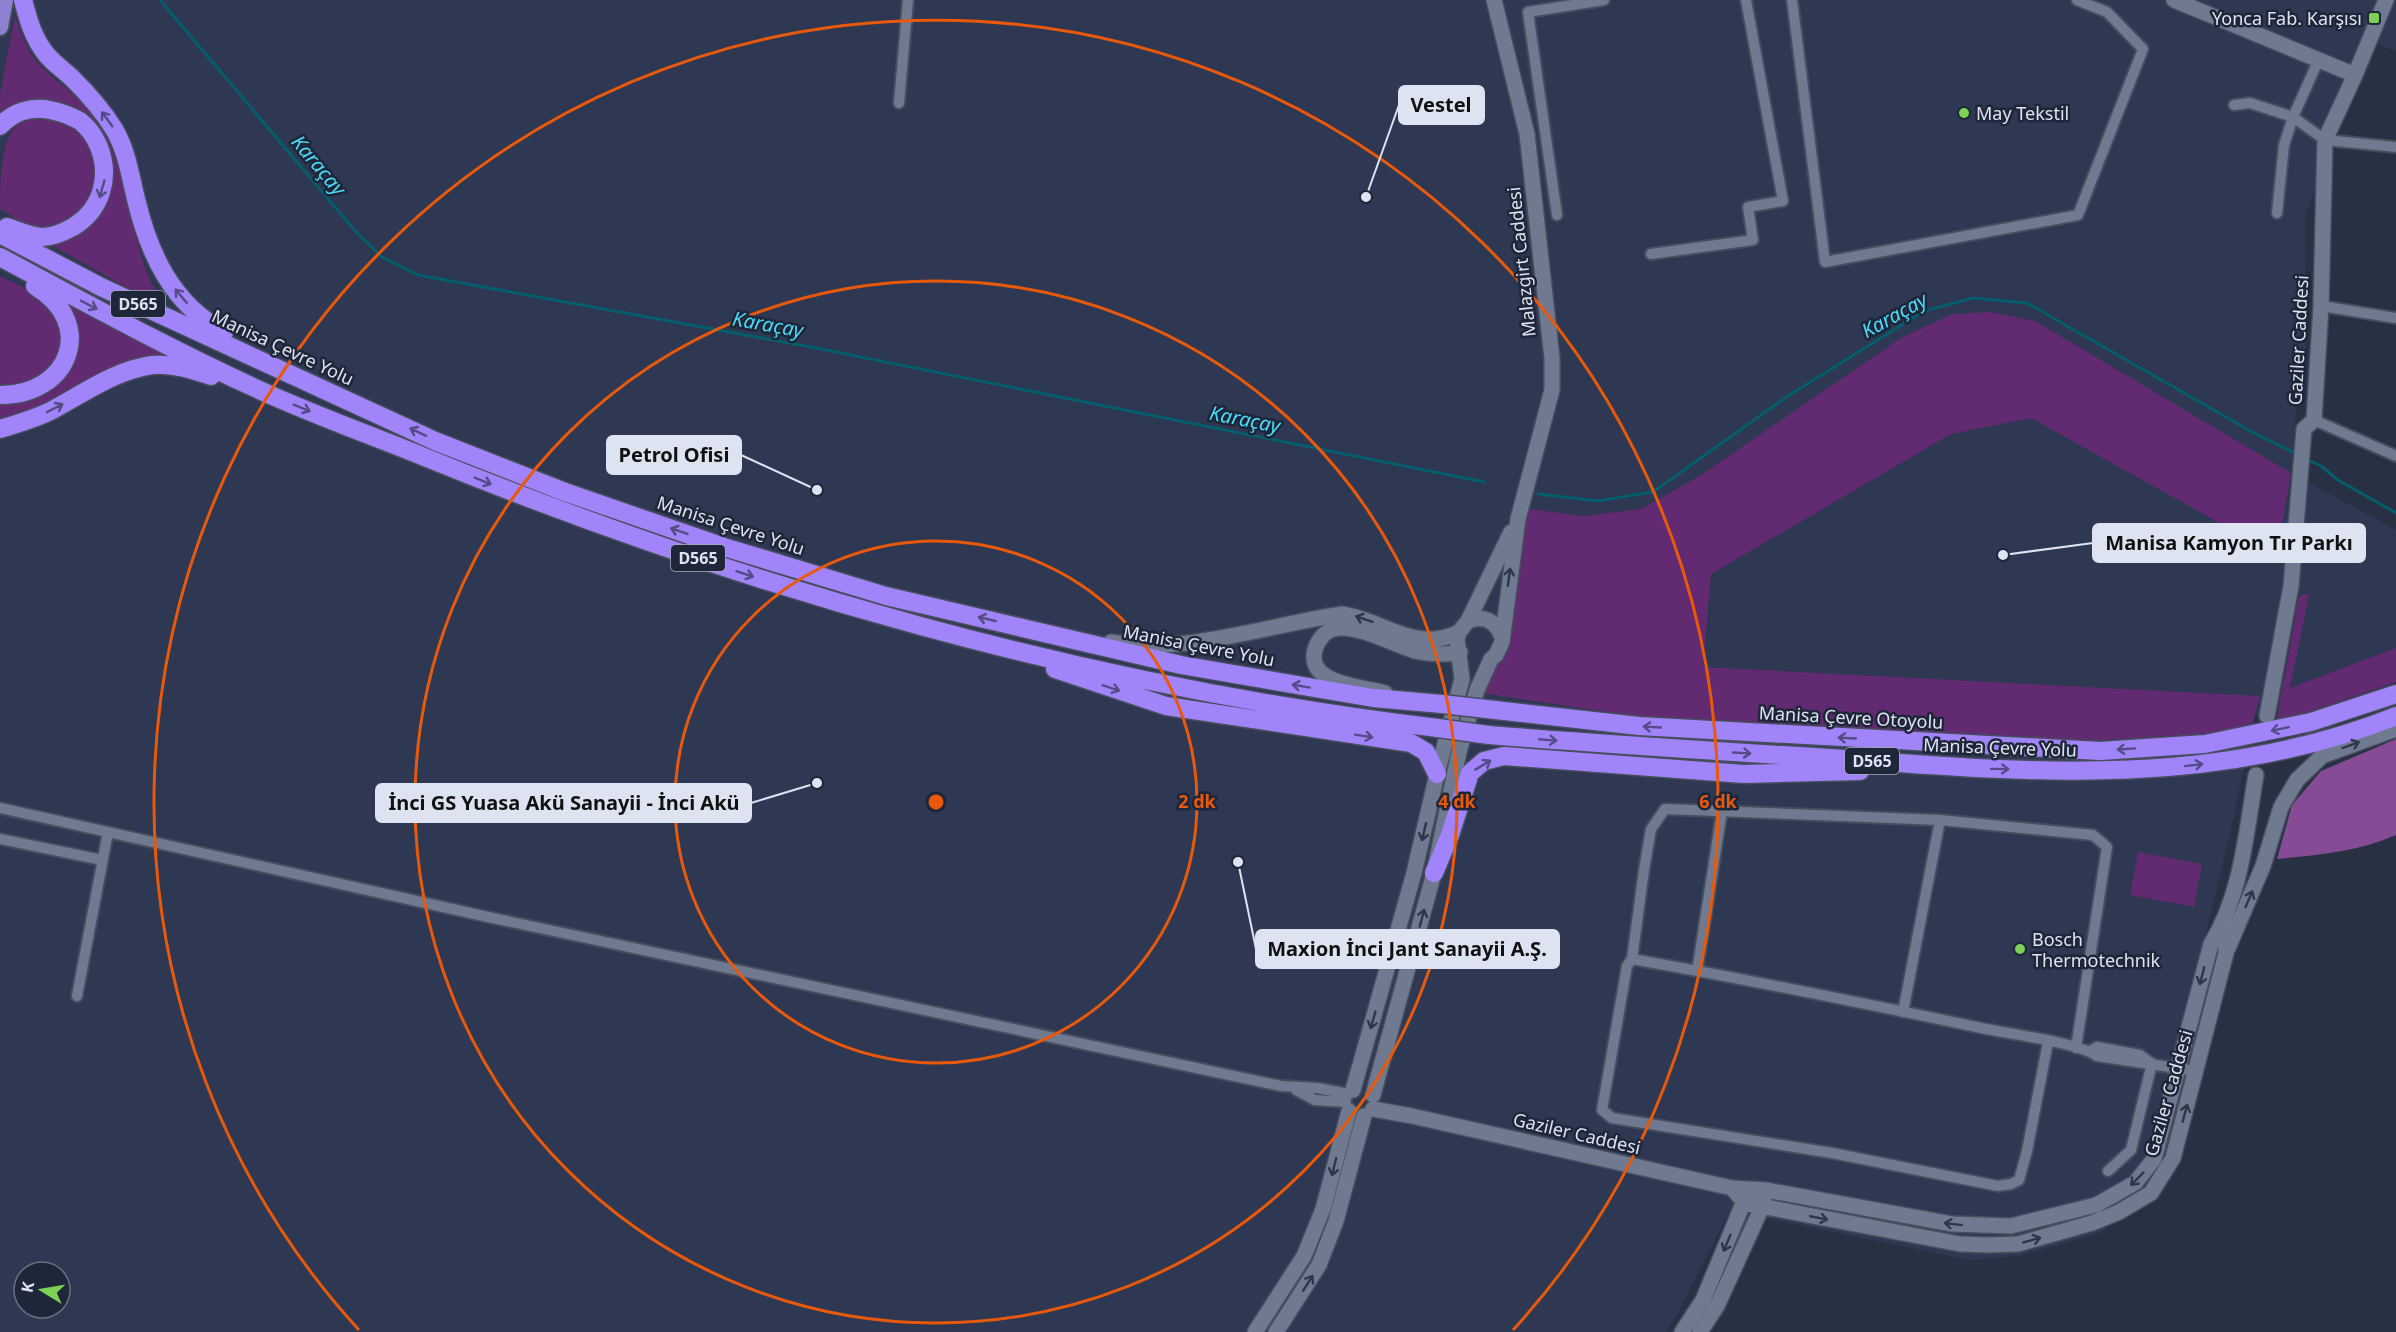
<svg xmlns="http://www.w3.org/2000/svg" width="2396" height="1332" font-family="'Noto Sans',sans-serif">
	<rect width="100%" height="100%" fill="#283043"/>
	<path fill="#2e3852" fill-rule="evenodd" d="M0,0H2396V51L2366,40L2305,219L2306,386L2296,411L2291,473L2396,530V666L2314,702L2255,715L2234,817L2140,1202L2100,1233L2019,1256L1970,1260L1765,1218L1731,1209L1680,1309L1666,1332H0ZM24,1272H60V1308H24Z"/>
	<path fill="#622a70" d="M15,16C20,31 26,48 36,61C58,86 90,102 106,133C131,182 129,241 155,290C159,297 166,305 171,312L51,245L105,203L88,120L0,115V94Z
		M38,117C50,119 63,120 74,127C77,129 80,133 83,137C108,168 89,227 46,228C42,228 36,229 32,227C21,224 10,214 0,209C0,182 0,139 19,123C24,120 32,119 38,117Z
		M0,276L39,295L56,310L64,343L56,364L41,381L0,386Z
		M71,304L174,359L123,362L56,404L0,422V404L20,403L45,392L76,339L75,320Z
		M1990,312L2035,321L2291,473L2277,555L2031,418L1951,434L1711,574L1703,667L2260,696L2252,726L2200,734L2089,741L1641,717L1480,693L1503,656L1512,568L1529,509L1584,516L1641,509L1701,475L1901,338L1952,314Z
		M2304,594L2309,595L2290,688L2396,648V682L2276,723L2299,597Z
		M2138,852L2202,864L2194,907L2130,895Z"/>
	<path fill="#854b94" d="M2396,739V835C2358,852 2317,855 2277,859L2292,805L2321,771Z"/>
	<g fill="none" stroke-linecap="round" stroke-linejoin="round">
		<path stroke="#055d6d" stroke-width="3" d="M160,0L357,233L382,257L418,275L811,347L1484,482
			M2308,460L2321,466L2338,480L2396,513
			M1538,494L1598,501L1653,492L1788,396L1924,311L1973,298L2027,303L2254,433L2297,454"/>
		<g stroke="#464d5d" stroke-width="14">
			<path id="street" d="M1792,0L1825,262L2078,215L2143,49L2107,12L2077,0
				M899,103L908,0
				M2234,105L2250,103L2293,117L2325,140L2396,147
				M2277,213L2284,145L2293,117L2319,59
				M1557,215L1528,12L1604,0
				M1651,254L1753,240L1748,207L1783,201L1746,0
				M2321,306L2396,318
				M2314,420L2396,456
				M0,808L488,917L1281,1086L1317,1088L1349,1094
				M0,839L102,860
				M1632,959L1644,870L1651,829L1665,809L1940,820
				M1697,971L1722,811
				M77,996L108,832
				M1903,1012L1940,820L2093,835L2107,847L2076,1048
				M2048,1042L2027,1151L2019,1180L2011,1184L1998,1186L1832,1153L1612,1118L1602,1110L1627,966L1632,959C1750,980 1868,1004 1986,1029C2012,1034 2078,1043 2097,1056L2196,1071
				M2090,1051L2097,1047L2140,1055L2151,1063
				M1296,1090L1315,1100L1346,1102
				M2108,1171L2131,1150L2152,1063"/>
		</g>
		<g stroke="#464d5d" stroke-width="18">
			<path id="secondary" d="M2174,0L2355,75
				M1468,621C1483,615 1495,620 1501,635
				M1111,642C1183,655 1269,625 1342,614C1383,620 1417,654 1459,632
				M1385,693C1364,687 1312,684 1314,656C1314,647 1320,637 1327,632C1346,618 1394,645 1415,651C1430,654 1445,656 1460,652
				M2267,716L2291,586L2304,429L2314,420L2321,306L2325,140L2355,75L2386,0
				M2228,948L2263,866L2281,807L2297,780L2322,756L2396,729
				M1353,1090L1414,873L1437,774L1462,679L1457,639L1459,632L1468,621L1511,532
				M1373,1095L1434,873L1459,752L1477,690L1491,659L1496,655L1502,642L1518,519L1552,390V358L1527,134L1494,0
				M1373,1109L1412,1116L1732,1188L1766,1190L1952,1224L2011,1226L2096,1205L2135,1183L2154,1159L2211,944C2242,894 2246,832 2256,775
				M1732,1188L1745,1203L1960,1244L1989,1245L2018,1244L2092,1223L2119,1212L2151,1193L2173,1158L2226,953L2224,922
				M1255,1332L1304,1256L1323,1209L1349,1111
				M1276,1332L1319,1265L1336,1221L1364,1116
				M1682,1332L1703,1300L1747,1194
				M1700,1332L1717,1306L1762,1207L1764,1197"/>
		</g>
		<g stroke="#464d5d" stroke-width="20">
			<path id="primary" d="M0,27L5,0"/>
		</g>
		<g stroke="#464d5d" stroke-width="21">
			<path id="highway" d="M23,0C28,19 33,38 46,54C54,64 65,71 73,79C88,94 103,111 114,129C127,151 130,175 136,199C149,254 172,304 224,332
				M0,126C13,112 31,106 50,110C60,112 71,116 80,121C89,128 95,137 99,147C111,178 101,210 73,227C64,232 52,237 42,237C29,236 19,231 7,227
				M0,234L101,287L435,441L565,492L724,547L886,596L1181,665L1373,698L1442,704
				M0,257C88,304 175,352 266,393C317,416 370,435 422,456C745,588 1091,687 1438,728
				M0,395C69,396 98,324 35,286
				M0,429C19,423 39,418 56,408C87,391 117,370 152,365C172,363 193,370 211,376
				M1055,669L1166,706L1411,743L1426,752L1437,774
				M1495,710L1639,726L2100,751L2205,744L2311,722L2396,694
				M1489,735C1602,744 1715,751 1829,758C2023,772 2210,790 2396,716
				M1434,873L1450,835L1470,773L1484,761L1504,756L1744,774L1860,771"/>
		</g>
		<use href="#street" stroke="#6f7990" stroke-width="10"/>
		<use href="#secondary" stroke="#6f7990" stroke-width="15"/>
		<use href="#primary" stroke="#8e80d0" stroke-width="16"/>
		<use href="#highway" stroke="#a284fa" stroke-width="18"/>
		<g stroke="#464d5d" stroke-width="21" stroke-linecap="butt">
			<path id="highway-bridge" d="M1442,704L1495,710
				M1438,728L1489,735"/>
		</g>
		<use href="#highway-bridge" stroke="#a284fa" stroke-width="18"/>
	</g>
	<defs><path id="oneway-shaft" d="M-6 0H5M1.5-3L5.5 0L1.5 3" fill="none" stroke-width="1.6" stroke-linecap="round" stroke-linejoin="round" transform="scale(1.5)"/></defs>
	<g stroke="#534c86">
		<use href="#oneway-shaft" transform="translate(107 119) rotate(-126)"/>
		<use href="#oneway-shaft" transform="translate(102 189) rotate(106)"/>
		<use href="#oneway-shaft" transform="translate(181 296) rotate(-130)"/>
		<use href="#oneway-shaft" transform="translate(89 305) rotate(28)"/>
		<use href="#oneway-shaft" transform="translate(55 408) rotate(-27)"/>
		<use href="#oneway-shaft" transform="translate(302 408) rotate(22)"/>
		<use href="#oneway-shaft" transform="translate(418 432) rotate(-155)"/>
		<use href="#oneway-shaft" transform="translate(483 481) rotate(22)"/>
		<use href="#oneway-shaft" transform="translate(679 531) rotate(-161)"/>
		<use href="#oneway-shaft" transform="translate(745 574) rotate(19)"/>
		<use href="#oneway-shaft" transform="translate(987 619) rotate(-167)"/>
		<use href="#oneway-shaft" transform="translate(1301 686) rotate(-170)"/>
		<use href="#oneway-shaft" transform="translate(1111 688) rotate(18)"/>
		<use href="#oneway-shaft" transform="translate(1652 727) rotate(-177)"/>
		<use href="#oneway-shaft" transform="translate(2280 729) rotate(168)"/>
		<use href="#oneway-shaft" transform="translate(1364 736) rotate(9)"/>
		<use href="#oneway-shaft" transform="translate(1847 738) rotate(-177)"/>
		<use href="#oneway-shaft" transform="translate(1548 740) rotate(5)"/>
		<use href="#oneway-shaft" transform="translate(2126 749) rotate(176)"/>
		<use href="#oneway-shaft" transform="translate(1742 753) rotate(3)"/>
		<use href="#oneway-shaft" transform="translate(1483 765) rotate(-31)"/>
		<use href="#oneway-shaft" transform="translate(2194 765) rotate(-7)"/>
		<use href="#oneway-shaft" transform="translate(2000 769) rotate(1)"/>
	</g>
	<g stroke="#2e374a">
		<use href="#oneway-shaft" transform="translate(1509 577) rotate(-82)"/>
		<use href="#oneway-shaft" transform="translate(1364 619) rotate(-161)"/>
		<use href="#oneway-shaft" transform="translate(2351 745) rotate(-20)"/>
		<use href="#oneway-shaft" transform="translate(1424 832) rotate(103)"/>
		<use href="#oneway-shaft" transform="translate(2249 899) rotate(-67)"/>
		<use href="#oneway-shaft" transform="translate(1422 918) rotate(-75)"/>
		<use href="#oneway-shaft" transform="translate(2202 976) rotate(105)"/>
		<use href="#oneway-shaft" transform="translate(1373 1020) rotate(106)"/>
		<use href="#oneway-shaft" transform="translate(2185 1113) rotate(-75)"/>
		<use href="#oneway-shaft" transform="translate(1334 1167) rotate(104)"/>
		<use href="#oneway-shaft" transform="translate(2137 1179) rotate(135)"/>
		<use href="#oneway-shaft" transform="translate(1819 1218) rotate(11)"/>
		<use href="#oneway-shaft" transform="translate(1953 1224) rotate(-173)"/>
		<use href="#oneway-shaft" transform="translate(2032 1240) rotate(-16)"/>
		<use href="#oneway-shaft" transform="translate(1727 1243) rotate(113)"/>
		<use href="#oneway-shaft" transform="translate(1308 1283) rotate(-58)"/>
	</g>
	<g fill="none" stroke="#e8590c" stroke-width="3">
		<circle cx="936" cy="802" r="261"/>
		<circle cx="936" cy="802" r="521"/>
		<path d="M359 1330A782 782 0 1 1 1513 1330"/>
	</g>
	<g fill="#7dd154" stroke="#1e2639" stroke-width="2">
		<rect x="2368" y="12" width="12" height="12" rx="3"/>
		<circle cx="1964" cy="113" r="6"/>
		<circle cx="2020" cy="949" r="6"/>
	</g>
	<g text-anchor="middle" dominant-baseline="central" stroke-width="5" stroke-linejoin="round" paint-order="stroke">
		<g fill="#1e2639" stroke="#a4aab9" stroke-width="1.5">
			<rect x="111" y="291" width="54" height="26" rx="4.5"/>
			<rect x="671" y="545" width="54" height="26" rx="4.5"/>
			<rect x="1845" y="748" width="54" height="26" rx="4.5"/>
		</g>
		<g font-size="16" font-weight="bold" fill="#dde3f0">
			<text x="138" y="304">D565</text>
			<text x="698" y="558">D565</text>
			<text x="1872" y="761">D565</text>
		</g>
		<g font-size="18" fill="#dde3f0" stroke="#1e2639" text-anchor="start">
			<text x="2362" y="18" text-anchor="end">Yonca Fab. Karşısı</text>
			<text x="1976" y="113">May Tekstil</text>
			<text x="2032" y="939">Bosch<tspan x="2032" dy="21">Thermotechnik</tspan></text>
		</g>
		<g font-size="18" fill="#dde3f0" stroke="#1e2639">
			<text transform="translate(1521 262) rotate(-96)">Malazgirt Caddesi</text>
			<text transform="translate(2298 340) rotate(-87)">Gaziler Caddesi</text>
			<text transform="translate(283 347) rotate(25)">Manisa Çevre Yolu</text>
			<text transform="translate(731 525) rotate(18)">Manisa Çevre Yolu</text>
			<text transform="translate(1199 645) rotate(11)">Manisa Çevre Yolu</text>
			<text transform="translate(1851 717) rotate(3)">Manisa Çevre Otoyolu</text>
			<text transform="translate(2000 747) rotate(2)">Manisa Çevre Yolu</text>
			<text transform="translate(2168 1093) rotate(-74)">Gaziler Caddesi</text>
			<text transform="translate(1577 1133) rotate(13)">Gaziler Caddesi</text>
		</g>
		<g font-size="20" font-style="italic" fill="#4bdaf8" stroke="#1e2639">
			<text transform="translate(319 165) rotate(50)">Karaçay</text>
			<text transform="translate(1894 315) rotate(-29)">Karaçay</text>
			<text transform="translate(768 324) rotate(10)">Karaçay</text>
			<text transform="translate(1245 419) rotate(11)">Karaçay</text>
		</g>
	</g>
	<circle cx="936" cy="802" r="9" fill="#e8590c" stroke="#1e2639" stroke-width="3"/>
	<g font-size="18" text-anchor="middle" font-weight="bold" fill="#e8590c" stroke="#1e2639" stroke-width="5" stroke-linejoin="round" paint-order="stroke">
		<text x="1197" y="808">2 dk</text>
		<text x="1457" y="808">4 dk</text>
		<text x="1718" y="808">6 dk</text>
	</g>
	<path fill="none" stroke="#dde3f0" stroke-width="2" d="M1366 197L1399 105M817 490L741 455M2003 555L2093 543M817 783L751 803M1238 862L1256 949"/>
	<g fill="#dde3f0" stroke="#1e2639" stroke-width="2">
		<circle cx="1366" cy="197" r="6"/>
		<circle cx="817" cy="490" r="6"/>
		<circle cx="2003" cy="555" r="6"/>
		<circle cx="817" cy="783" r="6"/>
		<circle cx="1238" cy="862" r="6"/>
	</g>
	<g fill="#dde3f0" stroke="#dde3f0" stroke-width="2">
		<rect x="1399" y="86" width="85" height="38" rx="6"/>
		<rect x="607" y="436" width="134" height="38" rx="6"/>
		<rect x="2093" y="524" width="272" height="38" rx="6"/>
		<rect x="376" y="784" width="375" height="38" rx="6"/>
		<rect x="1256" y="930" width="303" height="38" rx="6"/>
	</g>
	<g font-size="20" text-anchor="middle" font-weight="bold" fill="#111">
		<text x="1441" y="112">Vestel</text>
		<text x="674" y="462">Petrol Ofisi</text>
		<text x="2229" y="550">Manisa Kamyon Tır Parkı</text>
		<text x="564" y="810">İnci GS Yuasa Akü Sanayii - İnci Akü</text>
		<text x="1407" y="956">Maxion İnci Jant Sanayii A.Ş.</text>
	</g>
	<g transform="translate(42 1290) rotate(281)"><circle r="28" fill="#1e2639" stroke="#6a7282" stroke-width="1.5"/>
	<path d="M0-4.5L10 22L0 15L-10 22Z" fill="#7dd154"/>
	<text y="-9" font-size="16" font-weight="bold" text-anchor="middle" fill="#dde3f0">K</text>
	</g>
</svg>
